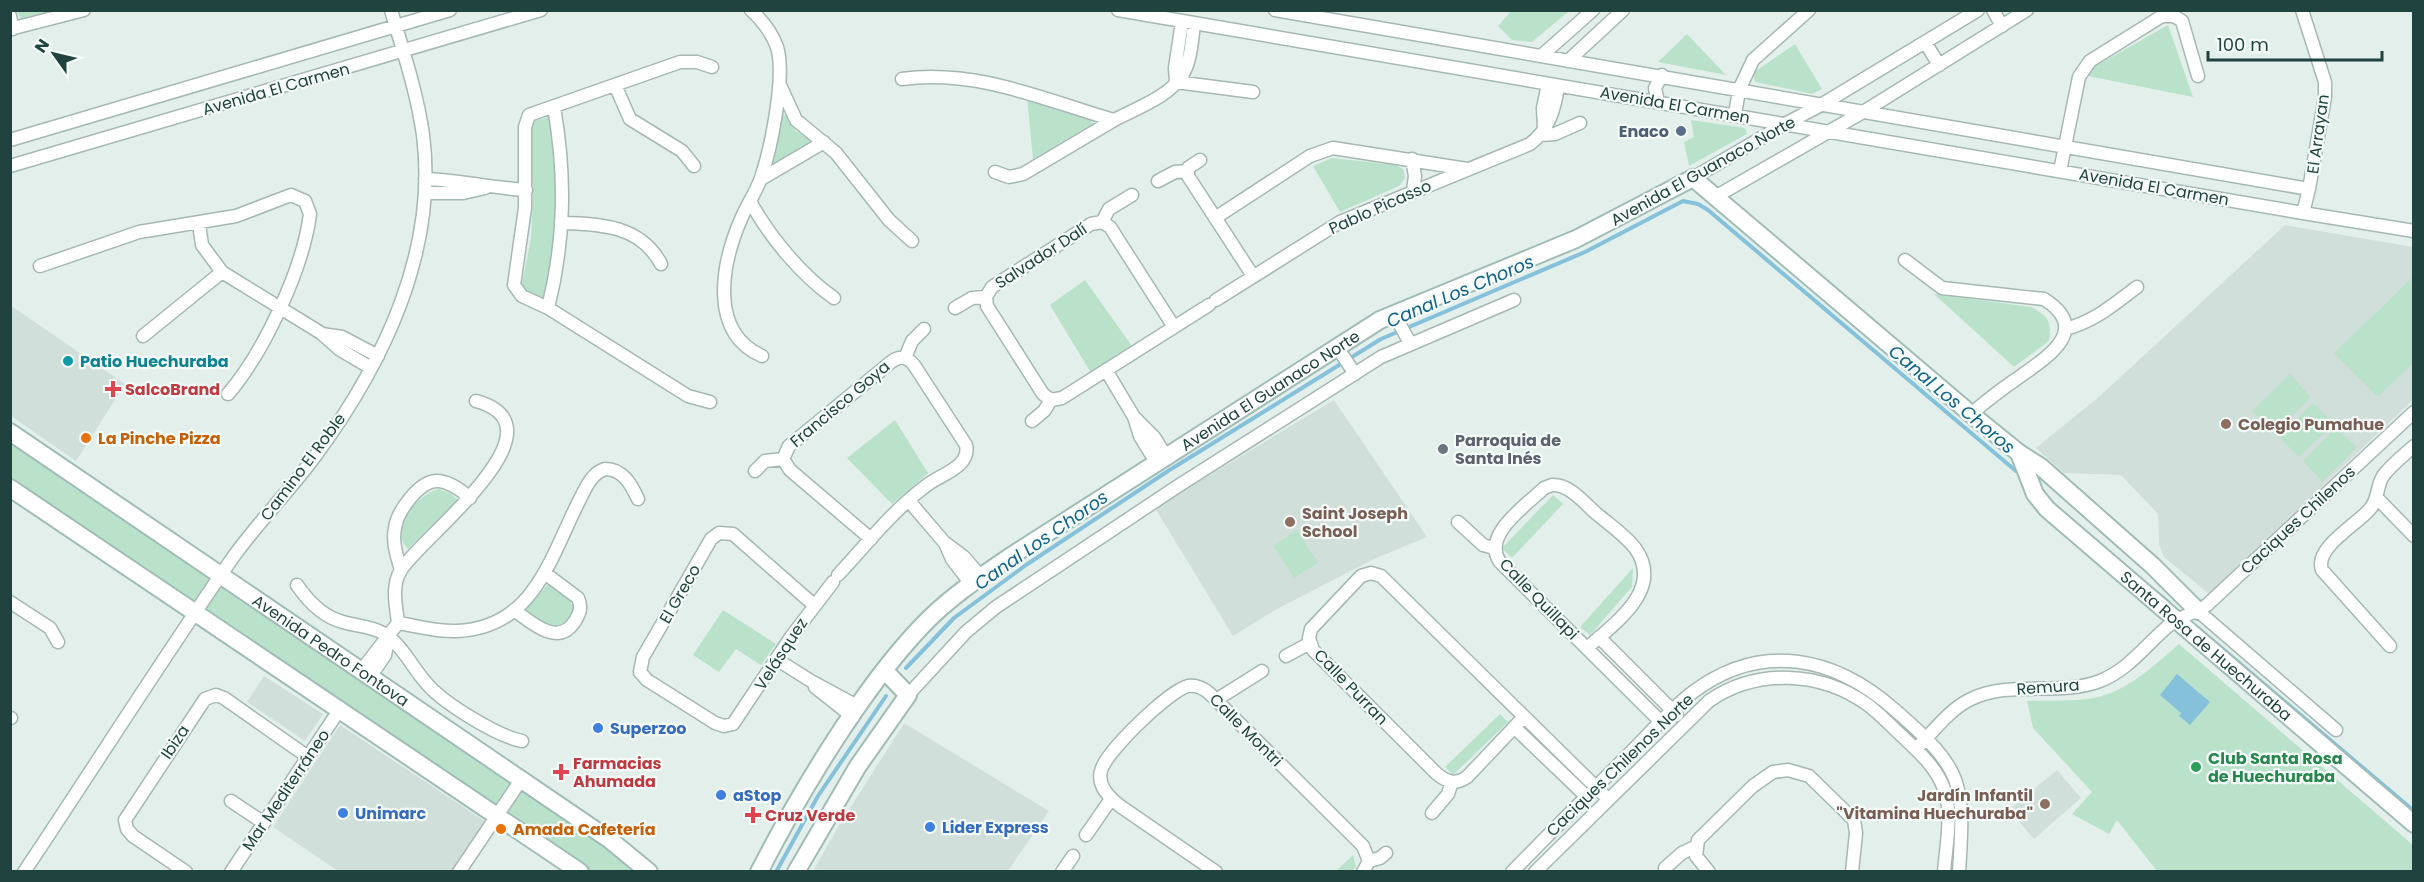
<svg xmlns="http://www.w3.org/2000/svg" width="2424" height="882" font-family="Poppins,sans-serif">
	<rect width="100%" height="100%" fill="#e3efeb"/>
	<path fill="#d1dfdb" d="M2285,225L2413,247V400L2209,594L2164,557L2159,544L2158,514L2121,475L2064,473L2036,448L2101,395Z
		M10,305L125,384L76,461L11,416Z
		M1334,400L1427,537L1374,559L1277,609L1233,636L1155,508Z
		M264,676L323,714L305,741L247,702Z
		M904,723L1049,811L1008,871H813L838,827Z
		M340,725L486,822L453,872L338,871L273,827Z
		M2057,770L2081,798L2034,839L2009,810Z"/>
	<path fill="#bae2cb" d="M1512,10H1569V11L1532,42L1512,40L1498,26Z
		M16,11H63L22,20Z
		M2168,25L2193,97L2088,76L2094,67Z
		M1687,34L1726,75L1658,62Z
		M1795,44L1822,89L1812,94L1755,82L1753,73Z
		M1027,98L1090,118L1093,124L1033,159Z
		M781,114L785,115L796,131L809,139L810,145L769,169Z
		M550,117L558,216L546,302L521,289L531,238L533,193L530,122Z
		M1691,120L1745,128L1747,134L1689,166L1684,142L1694,137Z
		M1332,158L1395,165L1403,169L1405,178L1399,186L1340,212L1313,166Z
		M2413,277V363L2378,397L2334,353Z
		M1085,280L1132,346L1091,373L1050,305Z
		M1934,294L2031,307C2048,316 2052,321 2049,341L2014,367Z
		M2290,374L2311,397L2275,434L2252,411Z
		M2313,403L2334,423L2299,457L2279,437Z
		M895,420L928,473L892,504L847,458Z
		M2336,428L2357,447L2322,482L2303,461Z
		M10,444L210,579L193,606L11,483Z
		M438,489L450,493L458,500L408,549C387,527 418,495 438,489Z
		M1553,495L1563,504L1512,558L1502,548Z
		M1297,530L1318,563L1294,578L1273,546Z
		M1633,568L1632,587L1590,635L1580,627Z
		M549,583L567,595L574,609L562,628H547L525,611Z
		M220,585L636,866L634,871H590L202,613Z
		M723,610L776,644L761,665L736,649L719,672L693,655Z
		M2179,644L2413,845V871H2157L2117,820L2109,834L2072,814L2092,792L2033,728L2027,701C2048,700 2072,702 2093,698C2127,692 2153,666 2179,644Z
		M1500,714L1508,722L1453,775L1445,767Z
		M1353,855L1356,867L1352,871H1336Z"/>
	<path fill="#85c1da" d="M2177,674L2210,702L2190,725L2179,716L2181,713L2160,695Z"/>
	<g fill="none" stroke-linecap="round" stroke-linejoin="round">
		<path stroke="#85c1da" stroke-width="4" d="M2156,592L2169,603
			M2198,628L2414,811
			M906,668L954,618L1026,565L1168,471L1381,339L1585,252L1683,201L1698,204L1708,210L2016,471
			M776,872L818,796L886,696"/>
		<g stroke="#a5b8b4" stroke-width="15">
			<path id="street" d="M751,10C763,21 772,33 777,47C786,76 771,148 761,178C756,192 747,205 741,219C722,263 708,332 762,356
				M1118,10L2303,213L2309,189L2325,97V82L2302,10
				M1275,10L2309,189
				M1993,10L2002,26
				M10,16L13,29
				M10,29L84,10
				M1925,42L1939,65
				M1541,56L1593,10
				M1568,61L1623,10
				M902,79C977,69 1045,100 1114,120C1135,109 1171,96 1183,74C1191,60 1192,40 1194,24
				M1176,82L1253,92
				M1176,82L1175,68L1182,22
				M615,85L630,119L682,151L694,166
				M780,85L796,120L836,153L889,220L912,241
				M1658,102L1655,88L1662,75
				M1735,115L1739,90L1753,60L1809,10
				M1544,127L1543,108L1548,84
				M1540,135L1555,134L1580,123
				M10,140L450,10
				M1412,159L1415,176L1413,191
				M1200,160L1188,168V176L1253,276
				M10,166L541,10
				M2060,171L2079,77L2090,61L2162,16H2174L2182,21L2198,76
				M995,172L1009,177L1023,174L1114,120
				M1693,178L1785,124L1821,105L1978,10
				M425,179C459,180 492,188 526,190
				M761,179L824,142
				M1158,181L1175,172L1187,171
				M425,193H463L485,188
				M1715,197L1863,112L2027,10
				M750,201C769,236 801,275 834,298
				M2303,213L2414,231
				M1215,218L1310,156L1333,148L1467,169
				M1102,222L1109,209L1132,195
				M563,223C602,224 641,226 661,264
				M199,224L202,245L222,272L321,333L339,349L371,368
				M1905,260L1942,288L2044,299C2094,331 2044,359 2015,380C1999,391 1985,402 1971,414
				M40,266L139,232L236,216L291,195L305,201L310,214C303,269 264,352 228,394
				M1216,300L1340,222L1530,144C1549,130 1555,108 1558,86
				M548,308C565,240 566,176 554,107
				M955,308L972,298L986,297
				M1394,314L1410,343
				M2065,329C2094,322 2114,304 2137,287
				M322,334L342,337L378,356
				M143,336L222,272
				M1337,347L1355,374
				M905,358L912,341L924,329
				M1106,370L1134,417L1140,436L1156,462
				M1051,400L1043,394L987,306L986,297L992,287L1091,224L1102,222L1110,227L1174,327
				M1051,400L1062,398L1209,305
				M710,402L688,396L548,308L522,296L514,285L525,208V127L529,115L680,62H697L712,67
				M1135,418L1154,437L1166,456
				M1032,421L1044,411L1051,400
				M783,459L789,446L891,362C899,356 907,356 914,365L966,445C971,467 941,474 927,485C893,510 867,544 838,575
				M783,459L790,470L871,539
				M755,471L765,461L783,459
				M2377,498L2414,536
				M909,501L944,542L964,557L981,577
				M1458,522L1483,545L1494,548
				M945,543L952,559L971,584
				M401,570C397,557 392,542 395,528C397,512 419,481 437,481C449,481 462,491 470,498
				M297,585C308,601 323,617 343,622C356,626 370,626 383,633C403,645 412,668 428,685C445,704 497,736 522,741
				M10,602L50,628L58,642
				M814,605L733,534L719,533L711,539L643,657L640,672L647,680L715,723L724,726L733,724L791,637L833,582
				M514,610C531,622 558,648 575,621C580,613 582,607 578,598L546,574
				M2198,611L2336,730
				M398,623C418,626 437,632 457,631C535,628 551,555 580,499C586,487 592,473 605,469C623,469 631,484 638,499
				M1599,637L1677,715
				M2390,646L2322,570C2314,548 2356,525 2369,510C2379,500 2376,487 2383,476C2391,465 2404,455 2414,446
				M1587,648C1615,623 1665,589 1635,548C1625,535 1610,525 1597,514C1584,503 1570,484 1552,485L1544,488C1527,505 1481,535 1500,562L1661,722
				M1286,656L1310,643
				M776,659L811,681L859,707
				M361,671L398,623C396,605 391,586 401,570C420,538 571,427 476,401
				M370,677L385,655L389,637
				M815,687L853,717
				M908,695L966,632L996,607L1178,486L1381,357L1514,300
				M1216,700L1262,671
				M10,718H11
				M1523,718L1467,777C1456,785 1446,782 1436,773L1313,650L1309,638L1311,629L1361,576L1371,573L1381,576L1608,799
				M1514,727L1587,797
				M1916,749C1932,733 1949,710 1969,700C2009,679 2058,697 2100,681C2128,670 2145,646 2167,627C2179,617 2194,613 2207,605L2414,412
				M231,801L264,823
				M1432,813L1448,794L1452,782
				M1086,835L1111,799
				M1369,861L1380,858L1386,853
				M1665,868L1682,853L1695,847
				M24,872C93,769 159,664 229,563C255,525 289,492 316,455C383,364 438,251 423,135C417,92 403,51 391,10
				M186,872L133,836L127,829L125,820L205,699L216,695L224,698L308,757
				M231,872L340,709
				M459,872L521,780
				M1062,872L1073,856
				M1216,872L1120,806C1109,797 1097,786 1101,771C1105,752 1170,690 1188,686C1196,685 1203,688 1209,693L1363,846L1369,861L1363,872
				M1512,872C1549,834 1587,796 1624,759C1647,737 1668,711 1693,692C1761,641 1834,656 1895,710C1964,770 1965,782 1959,872
				M1535,872L1709,701C1757,668 1821,671 1868,705C1880,714 1891,726 1902,736C1918,751 1937,768 1944,789C1953,814 1946,846 1944,872
				M1709,872L1696,856L1698,840L1753,786L1773,772L1788,770L1809,776L1854,820L1856,833L1852,872"/>
		</g>
		<g stroke="#a0bcb7" stroke-width="20">
			<g id="secondary">
				<path id="s1" d="M10,432L610,840L649,872"/>
				<path id="s2" d="M2019,453L2035,494L2047,509L2414,824"/>
				<path d="M10,488L580,872"/>
				<path id="s3" d="M759,872C799,794 861,690 921,627C947,599 980,577 1011,556L1380,320L1576,239L1693,178L1971,414L2019,453L2041,467L2153,566L2198,611"/>
				<path d="M796,872L858,766L908,695L885,671"/>
			</g>
		</g>
		<use href="#street" stroke="#fff" stroke-width="12"/>
		<use href="#secondary" stroke="#fff" stroke-width="16"/>
	</g>
	<circle fill="#5c6f8a" stroke="#f5fbf8" stroke-width="2" cx="1681" cy="131" r="6"/>
	<circle fill="#0f9aa8" stroke="#f5fbf8" stroke-width="2" cx="68" cy="361" r="6"/>
	<g fill="#e0444e" stroke="#f5fbf8" stroke-width="2">
		<path d="M110 380h6v6h6v6h-6v6h-6v-6h-6v-6h6z"/>
		<path d="M558 763h6v6h6v6h-6v6h-6v-6h-6v-6h6z"/>
		<path d="M750 806h6v6h6v6h-6v6h-6v-6h-6v-6h6z"/>
	</g>
	<g fill="#8d6e63" stroke="#f5fbf8" stroke-width="2">
		<circle cx="2226" cy="424" r="6"/>
		<circle cx="1290" cy="522" r="6"/>
		<circle cx="2045" cy="804" r="6"/>
	</g>
	<g fill="#e8710a" stroke="#f5fbf8" stroke-width="2">
		<circle cx="86" cy="438" r="6"/>
		<circle cx="501" cy="829" r="6"/>
	</g>
	<circle fill="#6b7280" stroke="#f5fbf8" stroke-width="2" cx="1443" cy="449" r="6"/>
	<g fill="#3f7fe0" stroke="#f5fbf8" stroke-width="2">
		<circle cx="598" cy="728" r="6"/>
		<circle cx="721" cy="795" r="6"/>
		<circle cx="343" cy="813" r="6"/>
		<circle cx="930" cy="827" r="6"/>
	</g>
	<circle fill="#2e9e5b" stroke="#f5fbf8" stroke-width="2" cx="2196" cy="767" r="6"/>
	<g text-anchor="middle" dominant-baseline="central" stroke-width="4.5" stroke-linejoin="round" paint-order="stroke">
		<g font-size="16" fill="#20433f" stroke="#f5fbf8">
			<text transform="translate(276 89) rotate(-16)">Avenida El Carmen</text>
			<text transform="translate(1675 105) rotate(10)">Avenida El Carmen</text>
			<text transform="translate(2318 134) rotate(-82)">El Arrayan</text>
			<text transform="translate(1703 171) rotate(-29)">Avenida El Guanaco Norte</text>
			<text transform="translate(2154 187) rotate(10)">Avenida El Carmen</text>
			<text transform="translate(1380 207) rotate(-24)">Pablo Picasso</text>
			<text transform="translate(1041 256) rotate(-33)">Salvador Dalí</text>
			<text stroke="none"><textPath href="#s3" startOffset="717">Avenida El Guanaco Norte</textPath></text>
			<text transform="translate(840 404) rotate(-40)">Francisco Goya</text>
			<text transform="translate(303 467) rotate(-53)">Camino El Roble</text>
			<text transform="translate(2298 520) rotate(-43)">Caciques Chilenos</text>
			<text transform="translate(680 594) rotate(-60)">El Greco</text>
			<text transform="translate(1539 599) rotate(46)">Calle Quillapi</text>
			<text stroke="none"><textPath href="#s2" startOffset="273">Santa Rosa de Huechuraba</textPath></text>
			<text stroke="none"><textPath href="#s1" startOffset="388">Avenida Pedro Fontova</textPath></text>
			<text transform="translate(781 654) rotate(-57)">Velásquez</text>
			<text transform="translate(1351 687) rotate(46)">Calle Purran</text>
			<text transform="translate(2048 687) rotate(-4)">Remura</text>
			<text transform="translate(1246 730) rotate(45)">Calle Montri</text>
			<text transform="translate(175 742) rotate(-56)">Ibiza</text>
			<text transform="translate(1620 765) rotate(-44)">Caciques Chilenos Norte</text>
			<text transform="translate(286 790) rotate(-56)">Mar Mediterráneo</text>
		</g>
		<g font-size="16" font-weight="bold" fill="#4e5e75" stroke="#f5fbf8" text-anchor="end">
			<text x="1669" y="131">Enaco</text>
		</g>
		<g font-size="16" font-weight="bold" fill="#0d838f" stroke="#f5fbf8" text-anchor="start">
			<text x="80" y="361">Patio Huechuraba</text>
		</g>
		<g font-size="16" font-weight="bold" fill="#be3a42" stroke="#f5fbf8" text-anchor="start">
			<text x="125" y="389">SalcoBrand</text>
			<text x="573" y="763">Farmacias<tspan x="573" dy="18">Ahumada</tspan></text>
			<text x="765" y="815">Cruz Verde</text>
		</g>
		<g font-size="16" font-weight="bold" fill="#785e54" stroke="#f5fbf8" text-anchor="start">
			<text x="2238" y="424">Colegio Pumahue</text>
			<text x="1302" y="513">Saint Joseph<tspan x="1302" dy="18">School</tspan></text>
			<text x="2033" y="795" text-anchor="end">Jardín Infantil<tspan x="2033" dy="18">"Vitamina Huechuraba"</tspan></text>
		</g>
		<g font-size="16" font-weight="bold" fill="#c56008" stroke="#f5fbf8" text-anchor="start">
			<text x="98" y="438">La Pinche Pizza</text>
			<text x="513" y="829">Amada Cafetería</text>
		</g>
		<g font-size="16" font-weight="bold" fill="#5b616d" stroke="#f5fbf8" text-anchor="start">
			<text x="1455" y="440">Parroquia de<tspan x="1455" dy="18">Santa Inés</tspan></text>
		</g>
		<g font-size="16" font-weight="bold" fill="#366cbe" stroke="#f5fbf8" text-anchor="start">
			<text x="610" y="728">Superzoo</text>
			<text x="733" y="795">aStop</text>
			<text x="355" y="813">Unimarc</text>
			<text x="942" y="827">Lider Express</text>
		</g>
		<g font-size="16" font-weight="bold" fill="#27864d" stroke="#f5fbf8" text-anchor="start">
			<text x="2208" y="758">Club Santa Rosa<tspan x="2208" dy="18">de Huechuraba</tspan></text>
		</g>
		<g font-size="18" font-style="italic" fill="#126387" stroke="#f5fbf8">
			<text transform="translate(1460 291) rotate(-23)">Canal Los Choros</text>
			<text transform="translate(1952 399) rotate(40)">Canal Los Choros</text>
			<text transform="translate(1041 540) rotate(-35)">Canal Los Choros</text>
		</g>
	</g>
	<rect width="2424" height="882" fill="none" stroke="#20433f" stroke-width="24"/>
	<g transform="translate(54 54) rotate(304)" stroke="#f5fbf8" stroke-width="4.5" paint-order="stroke">
	<path d="M0-4.5L10 22L0 15L-10 22Z" fill="#20433f"/>
	<text y="-9" font-size="16" font-weight="bold" text-anchor="middle" fill="#20433f">N</text>
	</g>
	<path d="M2208 51v9h174v-9" fill="none" stroke="#20433f" stroke-width="3"/>
	<text x="2217" y="51" font-size="18" fill="#20433f" stroke="#f5fbf8" stroke-width="4.5" paint-order="stroke">100 m</text>
</svg>
